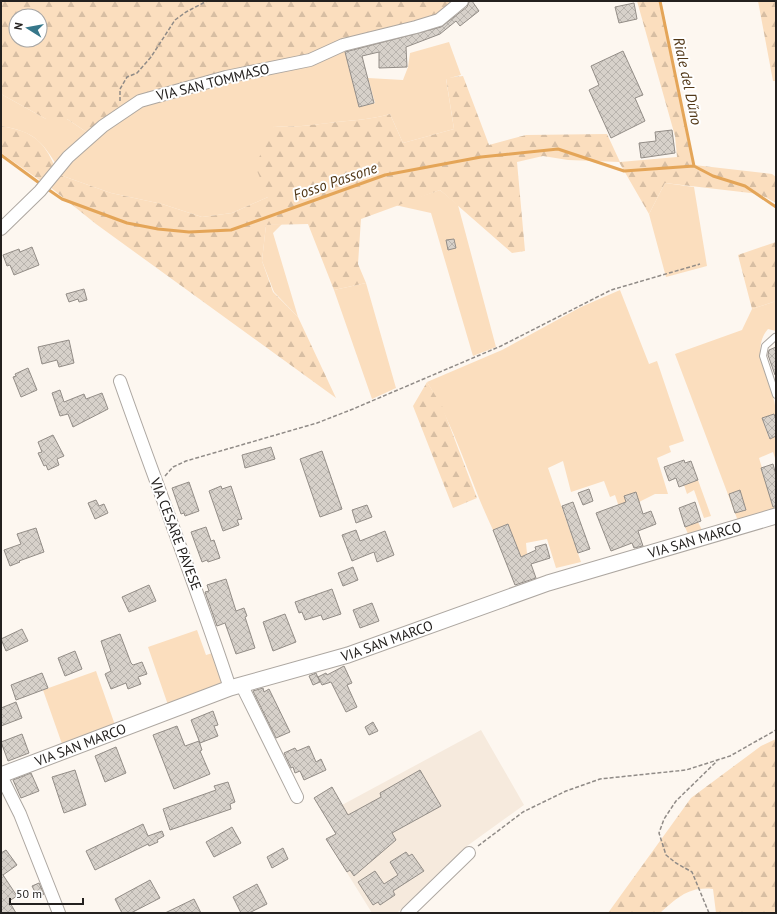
<svg xmlns="http://www.w3.org/2000/svg" width="777" height="914" font-family="'PT Sans',sans-serif">
	<defs>
		<pattern id="forest-firs" width="22" height="20" patternUnits="userSpaceOnUse"><rect width="22" height="20" fill="#fbdebe"/><path d="M5 1l3.5 6h-7zM16 11l3.5 6h-7z" fill="#d7bea3"/></pattern>
		<pattern id="building-cross-hatch" width="8" height="8" patternUnits="userSpaceOnUse"><rect width="8" height="8" fill="#d7d1ca"/><path d="M0 0l8 8M0 8l8-8" fill="none" stroke="#b8b3ad"/></pattern>
	</defs>
	<rect width="100%" height="100%" fill="#fdf7f0"/>
	<path fill="#f6eadd" d="M481,730L524,805L467,846L397,913H372L326,839L336,833L314,798L332,787L342,805Z"/>
	<path fill="#fbdebe" d="M449,42L461,75L446,79L454,129L403,143L390,114C370,120 350,120 329,123C310,125 294,128 274,126L268,197L232,213L202,217L162,204L111,193L60,175L104,130L142,104L344,48L359,107L375,103L368,78L403,80L408,67L410,53Z
		M1,94L46,119H67L94,137L61,172C43,143 37,132 1,126Z
		M665,183L694,187L707,266L666,277L649,214Z
		M440,190L458,205L496,347L473,356L431,213L395,205Z
		M282,224L273,233L298,317L274,292L262,261L266,225Z
		M366,283L396,388L372,399L334,290Z
		M620,290L649,364L657,361L684,441L669,446L671,452L657,458L668,494H655L639,502L633,519L624,522L615,495L610,497L604,481L571,492L563,461L548,468L581,562L556,568L547,539L526,543L527,554L521,557L508,524L493,530C470,482 456,428 427,382L502,350L581,307Z
		M776,301V331L768,329C747,353 776,387 776,414L762,418L769,438L776,436V461L773,452L759,458L775,511L738,521L675,354L742,330L752,309Z
		M698,480L711,516L704,518L694,490L687,494L684,485Z
		M698,522L702,530L688,534L685,527Z
		M197,630L206,655L216,652L227,685L168,705L148,647Z
		M96,671L115,725L62,744L43,690Z"/>
	<path fill="url(#forest-firs)" fill-rule="evenodd" d="M1,1H460L439,18L310,58L141,103L94,137L67,119H46L1,94ZM16,16H40V40H16Z
		M637,1H661L694,165L772,174L776,177V203L759,194L665,183L649,214L619,162L568,160L543,156L517,162L525,251L512,253L440,190L361,219L358,264L366,283L334,290L308,224L266,225L262,261L273,292L298,317L336,398L96,224L50,187L60,175L111,193L162,204L202,217L232,213L268,197L255,166L274,126C295,128 309,125 329,123C350,120 370,120 390,114L403,143L454,129L446,78L463,76L489,145L526,135L607,134L620,162L677,157L675,136Z
		M758,1H776V81H773Z
		M1,126C36,132 45,142 58,174L48,186L1,153Z
		M776,242V301L752,309L738,255Z
		M427,382L442,406L477,498L453,508L413,406Z
		M776,739V913H716L713,889C689,886 677,898 660,913H608L691,798L761,746Z"/>
	<g fill="none" stroke-linecap="round" stroke-linejoin="round">
		<path stroke="#e4a558" stroke-width="3" d="M660,1L694,166
			M1,155L42,185
			M46,188L62,199L127,223L158,229L189,232L231,230L385,175L481,157L558,149L624,171L694,166L713,176L745,186L776,207"/>
	</g>
	<path fill="url(#building-cross-hatch)" stroke="#938d87" d="M469,1H472L479,11L460,26L456,21L440,34L406,47L407,67L379,68V52L362,56L374,103L359,107L345,52L441,27L467,7Z
		M634,3L637,19L619,23L615,7Z
		M623,51L643,95L635,98L645,121L611,138L589,90L599,85L591,66Z
		M672,130L675,153L641,158L639,143L656,141L655,132Z
		M454,239L456,248L448,250L446,240Z
		M32,247L39,265L14,275L10,265L7,266L3,255L19,249L20,252Z
		M84,289L87,300L79,302L78,299L69,302L66,294Z
		M69,340L74,363L59,367L57,360L42,364L38,347Z
		M776,347V375H775L768,355L769,350Z
		M28,368L37,390L21,397L13,377L16,376L15,374Z
		M60,390L64,402L84,394L86,399L102,393L108,409L73,427L68,414L60,416L52,393Z
		M774,414L776,420V436L770,439L762,418Z
		M53,435L64,456L57,459L59,465L48,470L46,465L44,466L38,453L42,452L38,442Z
		M271,447L275,459L245,468L242,455Z
		M322,451L342,509L320,517L300,459Z
		M684,460L685,463L691,461L698,480L679,487L676,478L669,481L664,467Z
		M773,464L776,475V507H773L761,468Z
		M189,482L199,511L185,516L184,513L181,514L172,488Z
		M221,486L222,489L231,486L242,519L237,520L239,525L223,531L209,491Z
		M589,489L593,501L583,505L578,493Z
		M740,490L746,510L735,513L729,494Z
		M636,492L643,514L651,511L656,524L638,531L643,546L634,548L632,543L611,551L596,513L626,502L624,496Z
		M96,500L99,506L104,504L108,513L95,519L88,503Z
		M573,502L590,549L578,553L562,506Z
		M695,502L701,521L685,527L679,508Z
		M367,505L372,517L356,523L352,510Z
		M508,524L521,557L536,550L535,547L546,544L550,558L531,564L536,578L515,585L493,530Z
		M206,527L211,541L214,540L220,558L208,562L207,560L202,562L191,532Z
		M36,528L44,552L19,561L20,562L10,566L4,550L21,544L17,534Z
		M356,530L360,541L385,531L394,555L377,562L374,552L352,561L342,535Z
		M353,567L358,580L343,586L338,573Z
		M226,579L236,611L244,608L247,616L245,617L255,648L236,654L225,623L217,626L205,592L209,591L207,585Z
		M149,585L156,601L129,612L122,597Z
		M332,589L341,614L323,620L321,615L305,620L302,612L299,613L295,602Z
		M372,603L379,621L360,628L353,610Z
		M285,614L296,642L273,651L263,622Z
		M22,629L28,641L6,651L1,639Z
		M120,634L131,663L133,665L142,662L147,674L138,677L141,684L128,689L126,683L111,689L105,674L111,671L101,641Z
		M75,651L82,669L65,676L58,658Z
		M344,666L352,683L347,685L357,707L346,712L331,682L322,685L318,677L326,673L327,675Z
		M42,673L48,688L16,700L11,685Z
		M316,673L320,682L313,685L309,676Z
		M263,688L264,692L269,689L290,732L276,738L253,691Z
		M16,702L22,718L1,726V708Z
		M213,711L218,725L214,726L218,736L200,743L191,720Z
		M373,722L378,731L369,735L365,727Z
		M177,726L185,746L199,741L202,750L200,751L210,774L174,789L153,735Z
		M22,734L29,753L8,761L1,742Z
		M309,746L316,762L321,759L326,770L304,780L300,771L295,773L293,767L291,768L284,753L295,748L297,751Z
		M116,747L126,773L105,782L95,756Z
		M75,770L86,805L64,813L52,777Z
		M420,770L441,806L392,833L396,840L354,876L350,870L347,872L326,839L336,834L314,798L332,787L348,815L381,797L380,793Z
		M31,773L39,791L21,798L13,780Z
		M228,782L235,802L230,804L231,809L170,830L163,809L216,790L214,786Z
		M143,824L148,836L162,831L164,836L157,840L158,842L149,846L148,844L95,870L86,851Z
		M232,827L241,843L214,857L206,842Z
		M283,848L288,859L272,868L267,857Z
		M6,850L17,865L3,875L17,896L9,901L16,913H1V853Z
		M406,852L409,856L412,854L424,871L393,891L395,895L380,905L378,902L373,905L358,882L375,871L384,884L398,875L390,862Z
		M150,880L160,898L131,913H122L115,899Z
		M39,883L44,894L38,898L32,886Z
		M257,884L267,904L249,913H241L233,897Z
		M194,899L201,913H165Z"/>
	<g fill="none" stroke-linecap="round" stroke-linejoin="round">
		<g stroke="#ada7a1" stroke-width="8">
			<path id="service" d="M775,337L765,346L763,356L776,395"/>
		</g>
		<g stroke="#ada7a1" stroke-width="14">
			<path id="minor" d="M1,229L40,191L68,157L103,126L140,101L226,77L310,60L343,45L416,27L439,20L462,1
				M120,381C156,484 196,585 230,688
				M242,686L297,797
				M1,776L20,814L59,913
				M407,913L469,853"/>
		</g>
		<g stroke="#ada7a1" stroke-width="17">
			<g id="tertiary">
				<path id="s1" d="M1,775L230,688L348,655L548,583L776,516"/>
			</g>
		</g>
		<path stroke="#908b87" stroke-width="1.5" stroke-dasharray="4 2" stroke-linecap="butt" d="M120,101V89L127,77L137,73L151,57L175,20L186,12L207,1
			M165,476L173,467L186,461L317,423L353,409L501,346L611,290L700,264
			M478,846L523,812L566,791L600,779L686,770L730,756L776,730
			M709,913L692,872L676,863L666,855L659,833L664,819L676,801L717,761"/>
		<use href="#service" stroke="#fff" stroke-width="6"/>
		<use href="#minor" stroke="#fff" stroke-width="12"/>
		<use href="#tertiary" stroke="#fff" stroke-width="15"/>
	</g>
	<g text-anchor="middle" dominant-baseline="central" stroke-width="4" stroke-linejoin="round" paint-order="stroke">
		<g font-size="14" fill="#24211f" stroke="#fff">
			<text transform="translate(213 82) rotate(-14)">VIA SAN TOMMASO</text>
			<text transform="translate(176 534) rotate(69)">VIA CESARE PAVESE</text>
			<text stroke="none"><textPath href="#s1" startOffset="733">VIA SAN MARCO</textPath></text>
			<text stroke="none"><textPath href="#s1" startOffset="409">VIA SAN MARCO</textPath></text>
			<text stroke="none"><textPath href="#s1" startOffset="85">VIA SAN MARCO</textPath></text>
		</g>
		<g font-size="15" font-style="italic" fill="#533918" stroke="#fff">
			<text transform="translate(688 81) rotate(78)">Riale del Dűno</text>
			<text transform="translate(335 181) rotate(-19)">Fosso Passone</text>
		</g>
	</g>
	<rect width="777" height="914" fill="none" stroke="#24211f" stroke-width="4"/>
	<g transform="translate(28 28) rotate(281)"><circle r="19" fill="#ffffff" stroke="#a7a6a5"/>
	<path d="M0-3L7 15L0 10L-7 15Z" fill="#36778a"/>
	<text y="-6" font-size="11" font-weight="bold" text-anchor="middle" fill="#24211f">N</text>
	</g>
	<path d="M10 898v6h73v-6" fill="none" stroke="#24211f" stroke-width="2"/>
	<text x="16" y="898" font-size="12" fill="#24211f" stroke="#ffffff" stroke-width="3" paint-order="stroke">50 m</text>
</svg>
